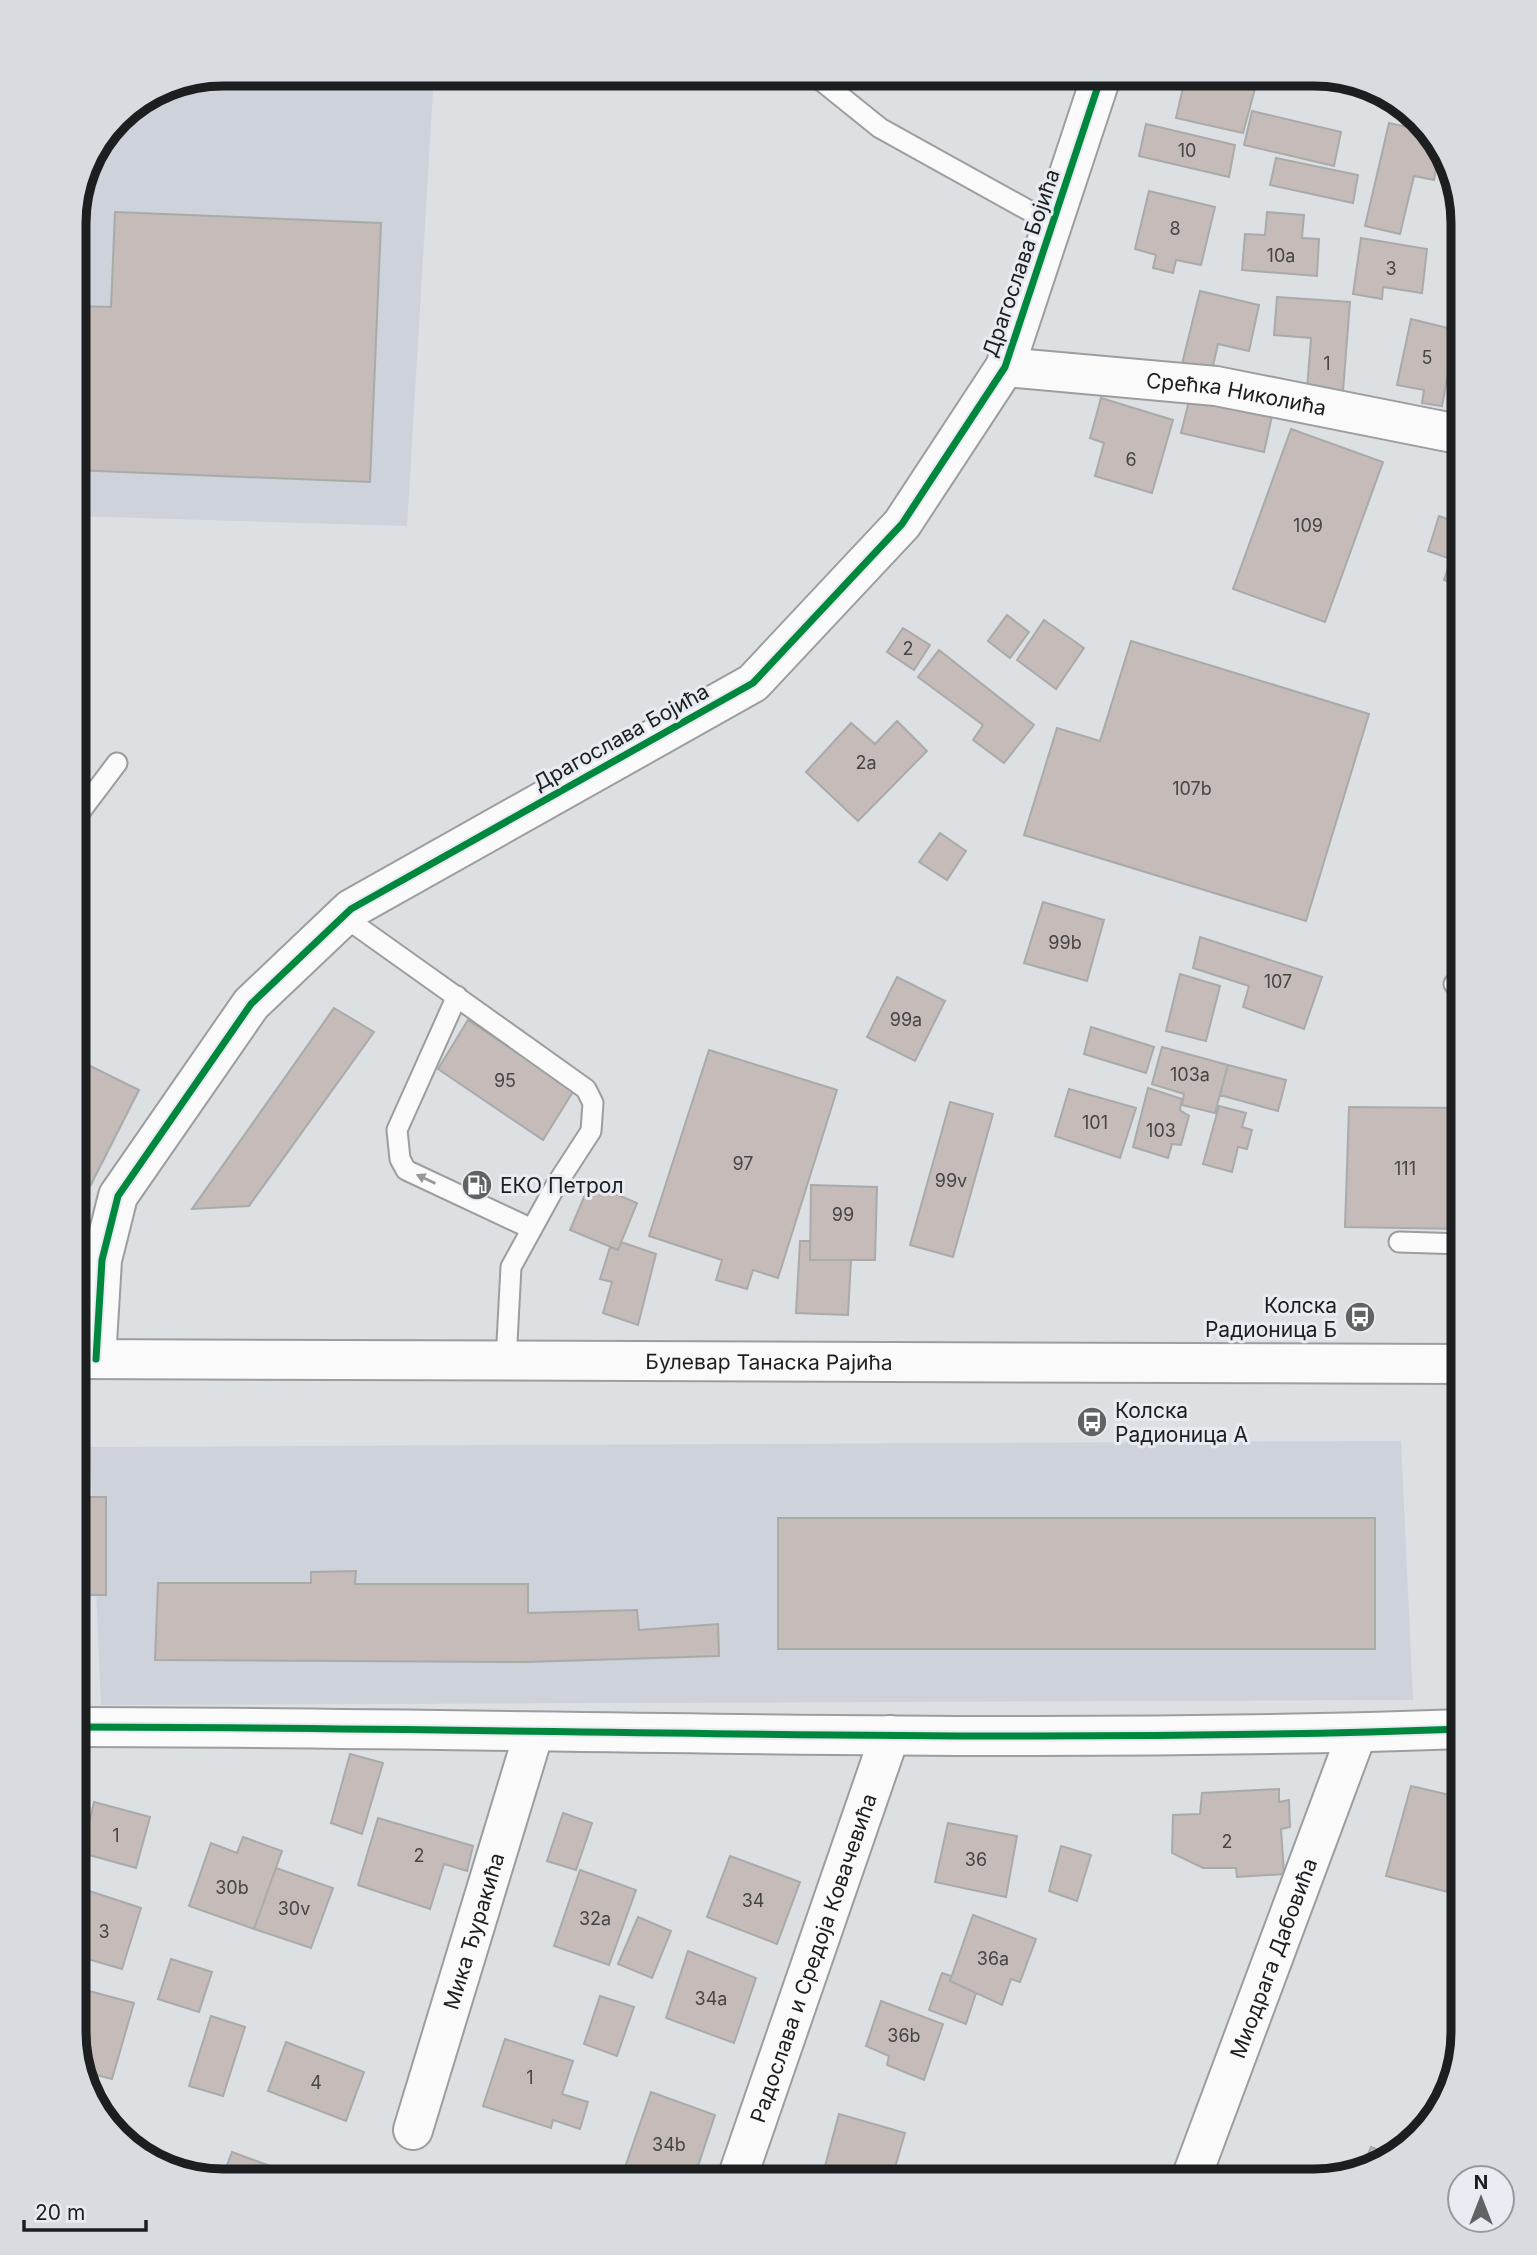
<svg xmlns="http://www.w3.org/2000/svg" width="1537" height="2255" font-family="Inter,sans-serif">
	<rect width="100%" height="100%" fill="#dde0e3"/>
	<path fill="#ced2da" d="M222,74H434L407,526L74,516V213L85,165L117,117L166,85Z
		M1401,1441L1413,1700L101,1705L90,1447Z"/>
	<path fill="#c5bbb8" stroke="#a9aaaa" stroke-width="2" d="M1186,74H1259L1243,133L1176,118Z
		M1252,111L1341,132L1334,166L1244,145Z
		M1389,123L1429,132L1441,146L1434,180L1414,176L1400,234L1365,226Z
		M1146,124L1235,145L1229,177L1139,156Z
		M1276,158L1358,175L1353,203L1270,185Z
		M1149,191L1215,207L1201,265L1176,260L1173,273L1153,268L1156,255L1135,249Z
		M115,212L381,223L370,482L74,470V306L111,307Z
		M1267,212L1304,215L1302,238L1319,239L1317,276L1242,270L1245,234L1265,235Z
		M1361,238L1427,249L1422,293L1383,287L1382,299L1353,294Z
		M1200,291L1259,305L1249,351L1218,344L1212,370L1182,364Z
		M1277,297L1350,302L1343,391L1307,389L1311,338L1274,335Z
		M1411,319L1456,330L1442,406L1422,403L1424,390L1397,385Z
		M1190,397L1272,416L1264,452L1181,433Z
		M1101,398L1173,420L1152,493L1095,476L1104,443L1090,438Z
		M1291,429L1383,462L1325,622L1233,589Z
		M1439,516L1463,525V588L1444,580L1451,559L1428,551Z
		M1007,615L1029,632L1010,658L988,641Z
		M1044,620L1084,648L1056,689L1017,660Z
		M903,628L930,645L914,670L887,652Z
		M1131,641L1369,714L1306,921L1024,835L1057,728L1100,741Z
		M939,650L1034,725L1004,763L973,740L983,725L918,677Z
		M897,721L927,751L858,821L806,772L851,723L875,744Z
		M940,833L966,851L947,880L919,862Z
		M1043,902L1104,920L1087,981L1024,963Z
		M1200,937L1322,977L1304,1029L1243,1007L1249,986L1193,968Z
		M1180,974L1220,986L1206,1041L1166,1031Z
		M897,977L945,1001L915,1061L867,1037Z
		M334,1008L374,1032L249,1206L192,1209Z
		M468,1020L574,1090L543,1140L438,1069Z
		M1091,1027L1154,1047L1146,1073L1084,1054Z
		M1162,1047L1228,1065L1215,1113L1182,1105L1184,1094L1152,1084Z
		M709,1050L837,1090L778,1278L753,1270L747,1289L716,1280L722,1260L649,1236Z
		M74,1058L139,1090L74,1218Z
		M1228,1065L1286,1080L1278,1111L1220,1095Z
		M1148,1088L1182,1099L1180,1110L1189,1116L1181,1145L1172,1144L1168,1158L1133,1147Z
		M1069,1089L1136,1108L1120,1158L1055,1136Z
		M950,1102L993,1114L953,1257L910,1245Z
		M1219,1106L1246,1113L1242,1127L1252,1130L1247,1149L1238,1147L1232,1172L1203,1164Z
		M1349,1107L1463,1108V1229L1345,1227Z
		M590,1183L637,1203L618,1250L570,1230Z
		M811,1185L877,1187L875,1260H810Z
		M800,1241H810V1260H851L848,1315L796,1313Z
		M621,1242L656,1254L638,1325L603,1313L612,1282L600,1279L610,1247L618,1250Z
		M74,1497H106V1595H74Z
		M778,1518H1375V1649H778Z
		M356,1571L355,1584H528V1613L637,1610L639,1630L718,1624L719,1656L526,1662L155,1660L158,1583H311V1572Z
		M350,1754L383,1763L362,1834L331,1823Z
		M1411,1786L1463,1798V1896L1386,1876Z
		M1279,1789V1802L1289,1800L1290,1827L1281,1829L1284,1874L1237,1877L1236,1868H1203L1172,1853L1173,1815L1200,1814L1202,1793Z
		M94,1802L150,1817L136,1868L82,1853Z
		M563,1813L592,1823L576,1870L547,1861Z
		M378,1818L473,1846L467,1871L444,1864L430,1909L358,1885Z
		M948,1823L1017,1836L1006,1897L935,1882Z
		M243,1837L282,1851L254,1929L189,1906L211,1843L237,1853Z
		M1061,1846L1091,1855L1077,1901L1049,1891Z
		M730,1856L800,1882L777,1944L707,1917Z
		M276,1868L333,1888L311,1948L254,1929Z
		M580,1870L636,1890L609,1965L554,1946Z
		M74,1886L141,1908L122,1969L74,1955Z
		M973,1915L1036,1939L1020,1982L1011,1979L1002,2005L950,1981Z
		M638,1917L671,1931L652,1978L618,1964Z
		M688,1951L756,1978L734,2043L666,2018Z
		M171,1959L212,1972L199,2012L158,1999Z
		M942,1973L951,1976L950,1981L976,1993L966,2024L929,2010Z
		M74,1987L134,2003L112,2079L84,2072L74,2033Z
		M600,1996L634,2007L617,2056L584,2044Z
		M881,2001L943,2024L924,2080L887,2065L889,2056L866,2046Z
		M211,2016L245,2027L223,2096L189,2086Z
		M505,2039L573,2061L562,2094L588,2102L580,2129L553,2120L551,2128L483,2106Z
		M286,2042L364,2072L346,2121L268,2091Z
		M651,2092L715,2115L693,2181H647L623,2173Z
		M839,2114L905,2133L891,2181H821Z
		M1371,2147L1394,2156L1389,2162L1362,2169Z
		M232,2152L311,2181H221Z"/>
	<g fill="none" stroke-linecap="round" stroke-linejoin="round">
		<g stroke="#9b9d9f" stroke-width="23">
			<path id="lane" d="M813,74L880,128L1053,224
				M74,820L117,763
				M343,916L586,1089L593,1103L591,1131L556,1185L511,1267L506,1361
				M1454,984L1463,985
				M457,996L397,1130L400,1159L406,1170L532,1229
				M1399,1242L1463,1244"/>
		</g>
		<g stroke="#9b9d9f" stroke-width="42">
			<g id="street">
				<path id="s1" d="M1005,367L1216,386L1463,435"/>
				<path d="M96,1359L102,1260L118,1196L251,1004L351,909L753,683L902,524L1005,367L1102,74"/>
				<path id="s2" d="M413,2130L534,1732"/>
				<path id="s3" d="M736,2181L890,1735"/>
				<path id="s4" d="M1190,2181L1357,1733"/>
			</g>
		</g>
		<g stroke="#9b9d9f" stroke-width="42">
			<g id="secondary">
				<path id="s5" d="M74,1359L1463,1364"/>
				<path d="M74,1727C537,1727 1000,1746 1463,1729"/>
			</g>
		</g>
		<use href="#lane" stroke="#fafafb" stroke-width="19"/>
		<use href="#street" stroke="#fafafb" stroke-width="38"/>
		<use href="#secondary" stroke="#fafafb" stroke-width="38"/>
		<g stroke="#e8ecf2" stroke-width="11">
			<path id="cycleway" d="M96,1359L102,1260L118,1196L251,1004L351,909L753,683L902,524L1005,367L1102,74
				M74,1727C537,1727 1000,1746 1463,1729"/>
		</g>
		<use href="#cycleway" stroke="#00873e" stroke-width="7"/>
	</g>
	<defs><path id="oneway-solid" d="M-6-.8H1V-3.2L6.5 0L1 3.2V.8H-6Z" transform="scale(1.75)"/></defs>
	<use fill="#969798" href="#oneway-solid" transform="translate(426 1179) rotate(-155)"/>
	<defs>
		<g id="fuel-disc" transform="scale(1.575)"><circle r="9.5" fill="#606264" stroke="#e8ecf2"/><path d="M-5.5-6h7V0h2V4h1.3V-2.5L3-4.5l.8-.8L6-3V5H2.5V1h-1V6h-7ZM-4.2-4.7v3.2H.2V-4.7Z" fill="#fff"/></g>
		<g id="bus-disc" transform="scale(1.575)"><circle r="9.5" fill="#606264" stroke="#e8ecf2"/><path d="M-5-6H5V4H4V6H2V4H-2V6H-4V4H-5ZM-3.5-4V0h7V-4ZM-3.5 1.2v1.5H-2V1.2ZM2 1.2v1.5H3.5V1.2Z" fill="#fff"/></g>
	</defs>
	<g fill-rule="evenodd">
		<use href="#fuel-disc" x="477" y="1185"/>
		<use href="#bus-disc" x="1360" y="1317"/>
		<use href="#bus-disc" x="1092" y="1422"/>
	</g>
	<g text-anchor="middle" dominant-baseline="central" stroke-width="6" stroke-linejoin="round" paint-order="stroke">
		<g font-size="18" fill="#464546">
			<text x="1187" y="150">10</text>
			<text x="1175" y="228">8</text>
			<text x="1281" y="255">10a</text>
			<text x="1391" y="268">3</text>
			<text x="1427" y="357">5</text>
			<text x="1327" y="363">1</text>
			<text x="1131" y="459">6</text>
			<text x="1308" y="525">109</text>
			<text x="908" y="648">2</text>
			<text x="866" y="762">2a</text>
			<text x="1192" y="788">107b</text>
			<text x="1065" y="942">99b</text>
			<text x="1278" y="981">107</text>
			<text x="906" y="1019">99a</text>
			<text x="1190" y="1074">103a</text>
			<text x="505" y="1080">95</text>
			<text x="1095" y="1122">101</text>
			<text x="1161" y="1130">103</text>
			<text x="743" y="1163">97</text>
			<text x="1405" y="1168">111</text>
			<text x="951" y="1180">99v</text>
			<text x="843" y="1214">99</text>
			<text x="116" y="1835">1</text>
			<text x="1227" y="1841">2</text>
			<text x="419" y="1855">2</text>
			<text x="976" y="1859">36</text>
			<text x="232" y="1887">30b</text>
			<text x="753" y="1900">34</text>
			<text x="294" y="1908">30v</text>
			<text x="595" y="1918">32a</text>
			<text x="104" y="1931">3</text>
			<text x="993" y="1958">36a</text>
			<text x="711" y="1998">34a</text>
			<text x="904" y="2035">36b</text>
			<text x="530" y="2077">1</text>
			<text x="316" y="2082">4</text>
			<text x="669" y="2144">34b</text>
		</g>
		<g font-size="21" fill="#1c1e20" stroke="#e8ecf2">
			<text transform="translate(1021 263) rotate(-71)">Драгослава Бојића</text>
			<text stroke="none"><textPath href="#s1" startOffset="233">Срећка Николића</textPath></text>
			<text transform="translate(621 737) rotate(-29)">Драгослава Бојића</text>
			<text stroke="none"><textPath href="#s5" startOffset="695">Булевар Танаска Рајића</textPath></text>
			<text stroke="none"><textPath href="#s2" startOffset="208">Мика Ђуракића</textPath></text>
			<text stroke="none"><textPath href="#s4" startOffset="238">Миодрага Дабовића</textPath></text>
			<text stroke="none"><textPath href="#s3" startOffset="236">Радослава и Средоја Ковачевића</textPath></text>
		</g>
		<g font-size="21" fill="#1c1e20" stroke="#e8ecf2" text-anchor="start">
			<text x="500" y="1185">ЕКО Петрол</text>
			<text x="1337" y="1305" text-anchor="end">Колска<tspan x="1337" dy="24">Радионица Б</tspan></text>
			<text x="1115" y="1410">Колска<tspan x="1115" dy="24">Радионица А</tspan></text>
		</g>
	</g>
	<path d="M0 0H1537V2255H0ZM223 86H1314A137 137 0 0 1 1451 223V2032A137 137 0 0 1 1314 2169H223A137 137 0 0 1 86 2032V223A137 137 0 0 1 223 86Z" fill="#d8dce1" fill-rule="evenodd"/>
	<path fill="none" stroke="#1c1e20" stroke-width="9" d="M223 86H1314A137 137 0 0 1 1451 223V2032A137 137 0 0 1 1314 2169H223A137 137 0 0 1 86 2032V223A137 137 0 0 1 223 86Z"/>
	<g transform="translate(1481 2199)"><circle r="33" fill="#e8ecf2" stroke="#969a9e" stroke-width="2"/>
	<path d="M0-5L12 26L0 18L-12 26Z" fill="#606264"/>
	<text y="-10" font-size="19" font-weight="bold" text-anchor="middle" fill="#1c1e20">N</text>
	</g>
	<path d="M24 2220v10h122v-10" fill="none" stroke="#1c1e20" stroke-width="3.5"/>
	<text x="35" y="2220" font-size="21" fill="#1c1e20" stroke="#e8ecf2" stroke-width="5" paint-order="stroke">20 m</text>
</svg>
